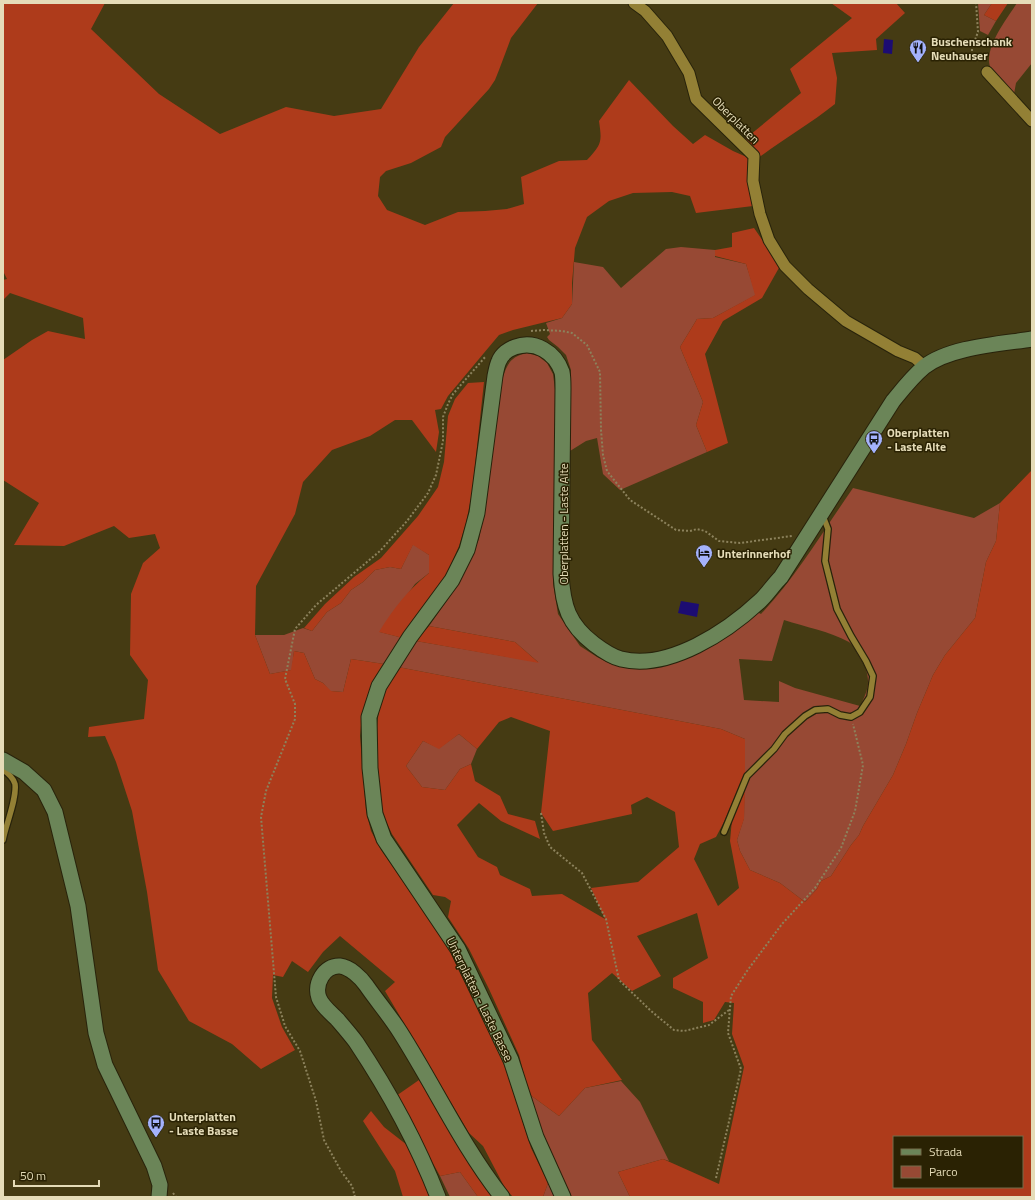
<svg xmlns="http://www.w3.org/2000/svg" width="1035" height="1200" font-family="'Titillium Web',sans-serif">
	<rect width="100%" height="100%" fill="#453b13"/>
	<path fill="#974934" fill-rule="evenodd" d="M978,3H992L984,15L996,21L988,35L980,31Z
		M1017,3H1032V63L1016,83L1014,94C1007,86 998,79 992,71C980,52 1007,19 1017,3Z
		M681,247L715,250V257L746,264L756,295L713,318L697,319L680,347L703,402L696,425L707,452L620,490L603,474L597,438L586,441L570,451L571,370L566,355L558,347L549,340L547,337L550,334L546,323L562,318L572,304L574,262L603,267L621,288L666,249Z
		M527,353L538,356L547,363L553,374L558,413L553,583L558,614L580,646L597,657L611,664L635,668L663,665L713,645L733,632L757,612L761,614C797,576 823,531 853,488L974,518L1000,503L996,541L986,562L975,618L945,655L933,675L917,713L906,744L893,775L863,826L859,835L851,845L831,876L821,881L817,889L805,902L780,883L750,870L740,851L737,840L744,818L745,739L721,729L398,667L416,641L538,662L515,642L429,626L460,582L479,539L487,496L502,379C508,363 510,357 527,353ZM784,620C805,627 829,631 849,642C853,645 856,651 858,655C871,674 871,686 860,706L795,688L779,681V702L744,700L739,659L772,661Z
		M413,544L429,555V573L415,584L380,632L403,638L384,664L351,659L343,692L330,691L323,683L315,679L304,653L294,651L292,670L270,674L255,635H284L303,628L312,631L327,612L341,603L351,590L363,582L375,570L390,567L401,569Z
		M459,734L477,749L471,764L460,769L445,790L422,787L406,766L423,741L439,748Z
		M621,1081L640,1102L669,1161L663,1159L618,1172L630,1197H572L554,1163L543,1136L529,1094L559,1116L585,1088Z
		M460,1172L478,1197H450L440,1176Z
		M548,1183L554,1197H543Z"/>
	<path fill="#ae3b1b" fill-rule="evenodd" d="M3,3H105L91,29L159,94L220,134L286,107L334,116L381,109L419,47L454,3H538L511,38L499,70L495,80L489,89L445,137L441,147L411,163L386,171L380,177L378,196L387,210L425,225L458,212L485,211L507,209L524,204L521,177L559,161L587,160C602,144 602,142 599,121L629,80L673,126L693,144L705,135L733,151L749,158L753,206L696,213L690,196L672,192L633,193L609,201L587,217L575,248L572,283V304L562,318L513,330L499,335L448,396L441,409L435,410L439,432L436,452L412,420H395L370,436L332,450L303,482L295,514L256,586L255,635L270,674L291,670L294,651L304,653L315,679L323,683L331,691L343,692L351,659L384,664L376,676L368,694L362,715L360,736L366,811L371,831L381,850L437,930L454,956L499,1052L507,1073L531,1148L548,1183L543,1197H513L505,1188L483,1146L469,1133L385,991L395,982L340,936L323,952L308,972L292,961L283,977L273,975L272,998L282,1027L295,1050L261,1069L232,1044L189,1021L158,970L147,892L132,811L116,762L105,736L88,737L89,727L144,719L148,680L130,655L131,594L143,563L160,548L155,534L129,538L114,526L64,546L14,545L39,503L3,480V360L32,340L48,331L85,339L83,318L10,293L3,300V280L7,279L3,271Z
		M831,3H896L905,13L876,39L877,50L832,53L837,78L835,104C810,124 782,140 757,159L745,139L801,93L790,69L852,18Z
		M992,3H1008L996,21L984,15Z
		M754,228L780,266L762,298L723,321L705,354L728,443L707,452L696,425L703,402L680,347L697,319L713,318L755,295L746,264L715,256V250L732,247V233Z
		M484,382L472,493L466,523L459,546L446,576L403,638L379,632C393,609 408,590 429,573V555L413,545L401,569L390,567L375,570L363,582L351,590L341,603L327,612L312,631L304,628L325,604L354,577L381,558L418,516L438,487L444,462L448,416L455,399L468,383Z
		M1032,470V1197H630L618,1172L663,1159L719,1184L744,1067L732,1034L734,1003L725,1002L714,1020L703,1023V1002L673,988V978L708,958L697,913L637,936L661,976L632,991L612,973L588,993L592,1040L622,1080L585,1088L559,1116L529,1094L519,1055L489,989L469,949L448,917L451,901L445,897L433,895L392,834L383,815L379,793L376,734L379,710L385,689L398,667L721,729L745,739V772L724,822L716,837L700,844L694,859L718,906L739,888L730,841L732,819L745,791L744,819L737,840L740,851L750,870L780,883L805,902L817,889L821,881L831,876L851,845L859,835L863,826L893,775L906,744L917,713L933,675L945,655L975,618L986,562L996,541L1000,503ZM511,717L550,731L541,813L553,831L632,814L631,805L647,797L675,812L679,847L638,882L591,888L605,919L562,894L532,896L530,889L500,875L497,867L478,857L457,825L479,803L501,821L540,839L535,821L508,814L500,796L475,781L471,764L460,769L445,790L422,787L406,766L423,741L439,749L459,734L477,749L499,722ZM894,1137H1022V1187H894Z
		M429,626L515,642L539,663L416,641Z
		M419,1080L474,1172L492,1197H478L460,1172L440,1176L396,1096Z
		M371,1111L384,1127L407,1145L421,1171L430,1197H403L395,1171L363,1121Z"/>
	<path fill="#1c0c72" d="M884,39L893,40L892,54L883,53Z
		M681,601L699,604L697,617L678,613Z"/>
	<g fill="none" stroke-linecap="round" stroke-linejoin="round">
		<g stroke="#28230b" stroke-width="8">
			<path id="lane" d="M3,770C8,773 14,779 15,784C17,799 6,824 3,840
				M724,832L747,776L774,749L785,734L805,716L815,710L828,709L840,715L851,717L860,712L870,697L873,676L866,661L851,636L837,609L825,561L828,529L823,516"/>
		</g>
		<g stroke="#28230b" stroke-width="13">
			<path id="street" d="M634,3L645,11L667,36L689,73L696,99L754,156L753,181L760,214L769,240L785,266L808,289L846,321L898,351L915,358L924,366
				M987,72L1032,121"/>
		</g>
		<g stroke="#28230b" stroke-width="17">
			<path id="secondary" d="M3,760L24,772L44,790L55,812L78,906L96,1033L105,1065L154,1166L160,1185L159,1197
				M438,1197C417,1143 388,1090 356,1042C350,1034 343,1026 337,1019C331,1013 322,1006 319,998C314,984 324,965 340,966C350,967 361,978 366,985C377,1001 390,1016 400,1032C435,1087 462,1146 502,1197
				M563,1197L536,1137L511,1060L458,949L384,839L375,814L370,768L369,717L379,686L410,637L452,580L467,550L477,513L495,376C496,371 497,365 499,361C502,354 509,349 515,347C535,340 555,352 562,372C563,377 563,383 563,388L561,574C563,606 568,624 594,644C602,650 612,657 621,659C669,671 728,631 761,600C768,593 774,584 781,577L893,401C902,390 912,377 924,367C949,347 1000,344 1032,339"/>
		</g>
		<path stroke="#8c825c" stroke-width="2" stroke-dasharray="2 2" stroke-linecap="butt" d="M972,59V48L978,32L976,3
			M531,331L544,330L562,331L572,333L587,345L600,372L601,430L603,455L607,471L630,500L676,530L690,531L697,529L705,531L719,541L740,543L792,536
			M541,813L544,833L550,847L582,873L606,919L619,980L651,1011L674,1030L684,1031L709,1025L729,1010
			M716,1178L741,1069L728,1033L731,996L747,971L782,924L815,888L841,848L855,811L863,765L853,724
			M173,1193L176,1197
			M355,1197L352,1186L341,1171L324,1140L316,1101L300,1051L285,1026L276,997L261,817L266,791L295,719V704L285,679L295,629L316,605L380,551L407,521L428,493L436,475L443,441V417L448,404L453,394L486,356"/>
		<use href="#lane" stroke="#938035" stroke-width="5.5"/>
		<use href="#street" stroke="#938035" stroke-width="11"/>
		<use href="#secondary" stroke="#6b8558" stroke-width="15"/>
	</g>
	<defs>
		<g id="restaurant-pin" transform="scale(0.9)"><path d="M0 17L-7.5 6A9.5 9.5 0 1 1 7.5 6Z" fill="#a4b2fc" stroke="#2a2203"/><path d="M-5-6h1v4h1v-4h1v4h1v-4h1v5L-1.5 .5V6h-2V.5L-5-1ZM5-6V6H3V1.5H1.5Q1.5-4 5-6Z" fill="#111"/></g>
		<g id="bus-pin" transform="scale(0.9)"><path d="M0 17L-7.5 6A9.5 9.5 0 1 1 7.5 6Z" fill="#a4b2fc" stroke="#2a2203"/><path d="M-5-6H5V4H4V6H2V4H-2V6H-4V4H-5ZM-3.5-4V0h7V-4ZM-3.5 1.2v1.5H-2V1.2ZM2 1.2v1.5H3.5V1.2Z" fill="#111"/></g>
		<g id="hotel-pin" transform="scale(0.9)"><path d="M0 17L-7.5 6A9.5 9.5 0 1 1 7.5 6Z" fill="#a4b2fc" stroke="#2a2203"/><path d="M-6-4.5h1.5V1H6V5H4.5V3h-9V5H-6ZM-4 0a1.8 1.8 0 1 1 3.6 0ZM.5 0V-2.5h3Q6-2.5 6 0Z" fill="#111"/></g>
	</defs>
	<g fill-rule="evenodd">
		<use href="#restaurant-pin" x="918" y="48"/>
		<use href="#bus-pin" x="874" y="439"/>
		<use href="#hotel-pin" x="704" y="553"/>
		<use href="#bus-pin" x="156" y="1123"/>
	</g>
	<g text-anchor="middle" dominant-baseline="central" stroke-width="3" stroke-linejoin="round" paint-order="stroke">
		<g font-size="12" font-weight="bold" fill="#e5dcb8" stroke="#2a2203" text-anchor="start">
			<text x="931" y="41">Buschenschank<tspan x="931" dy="14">Neuhauser</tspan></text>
			<text x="887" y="432">Oberplatten<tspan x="887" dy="14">- Laste Alte</tspan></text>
			<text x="717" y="553">Unterinnerhof</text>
			<text x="169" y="1116">Unterplatten<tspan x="169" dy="14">- Laste Basse</tspan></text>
		</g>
		<g font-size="12" fill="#e5dcb8" stroke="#2a2203">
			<text transform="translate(736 120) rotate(45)">Oberplatten</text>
			<text transform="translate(563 524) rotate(-90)">Oberplatten - Laste Alte</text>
			<text transform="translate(480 999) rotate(64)">Unterplatten - Laste Basse</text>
		</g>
	</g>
	<rect width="1035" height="1200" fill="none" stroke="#e5dcb8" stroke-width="8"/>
	<rect x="893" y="1136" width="130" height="52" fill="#2a2203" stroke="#756c4b"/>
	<rect x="901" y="1149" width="20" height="6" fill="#6b8558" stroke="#756c4b"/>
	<text x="929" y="1156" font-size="12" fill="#e5dcb8">Strada</text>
	<rect x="901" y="1166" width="20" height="12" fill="#974934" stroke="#756c4b"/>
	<text x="929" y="1176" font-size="12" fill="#e5dcb8">Parco</text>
	<path d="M14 1180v6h85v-6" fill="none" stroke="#e5dcb8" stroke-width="2"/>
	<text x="20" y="1180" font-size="12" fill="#e5dcb8" stroke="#2a2203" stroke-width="3" paint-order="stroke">50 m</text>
</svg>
